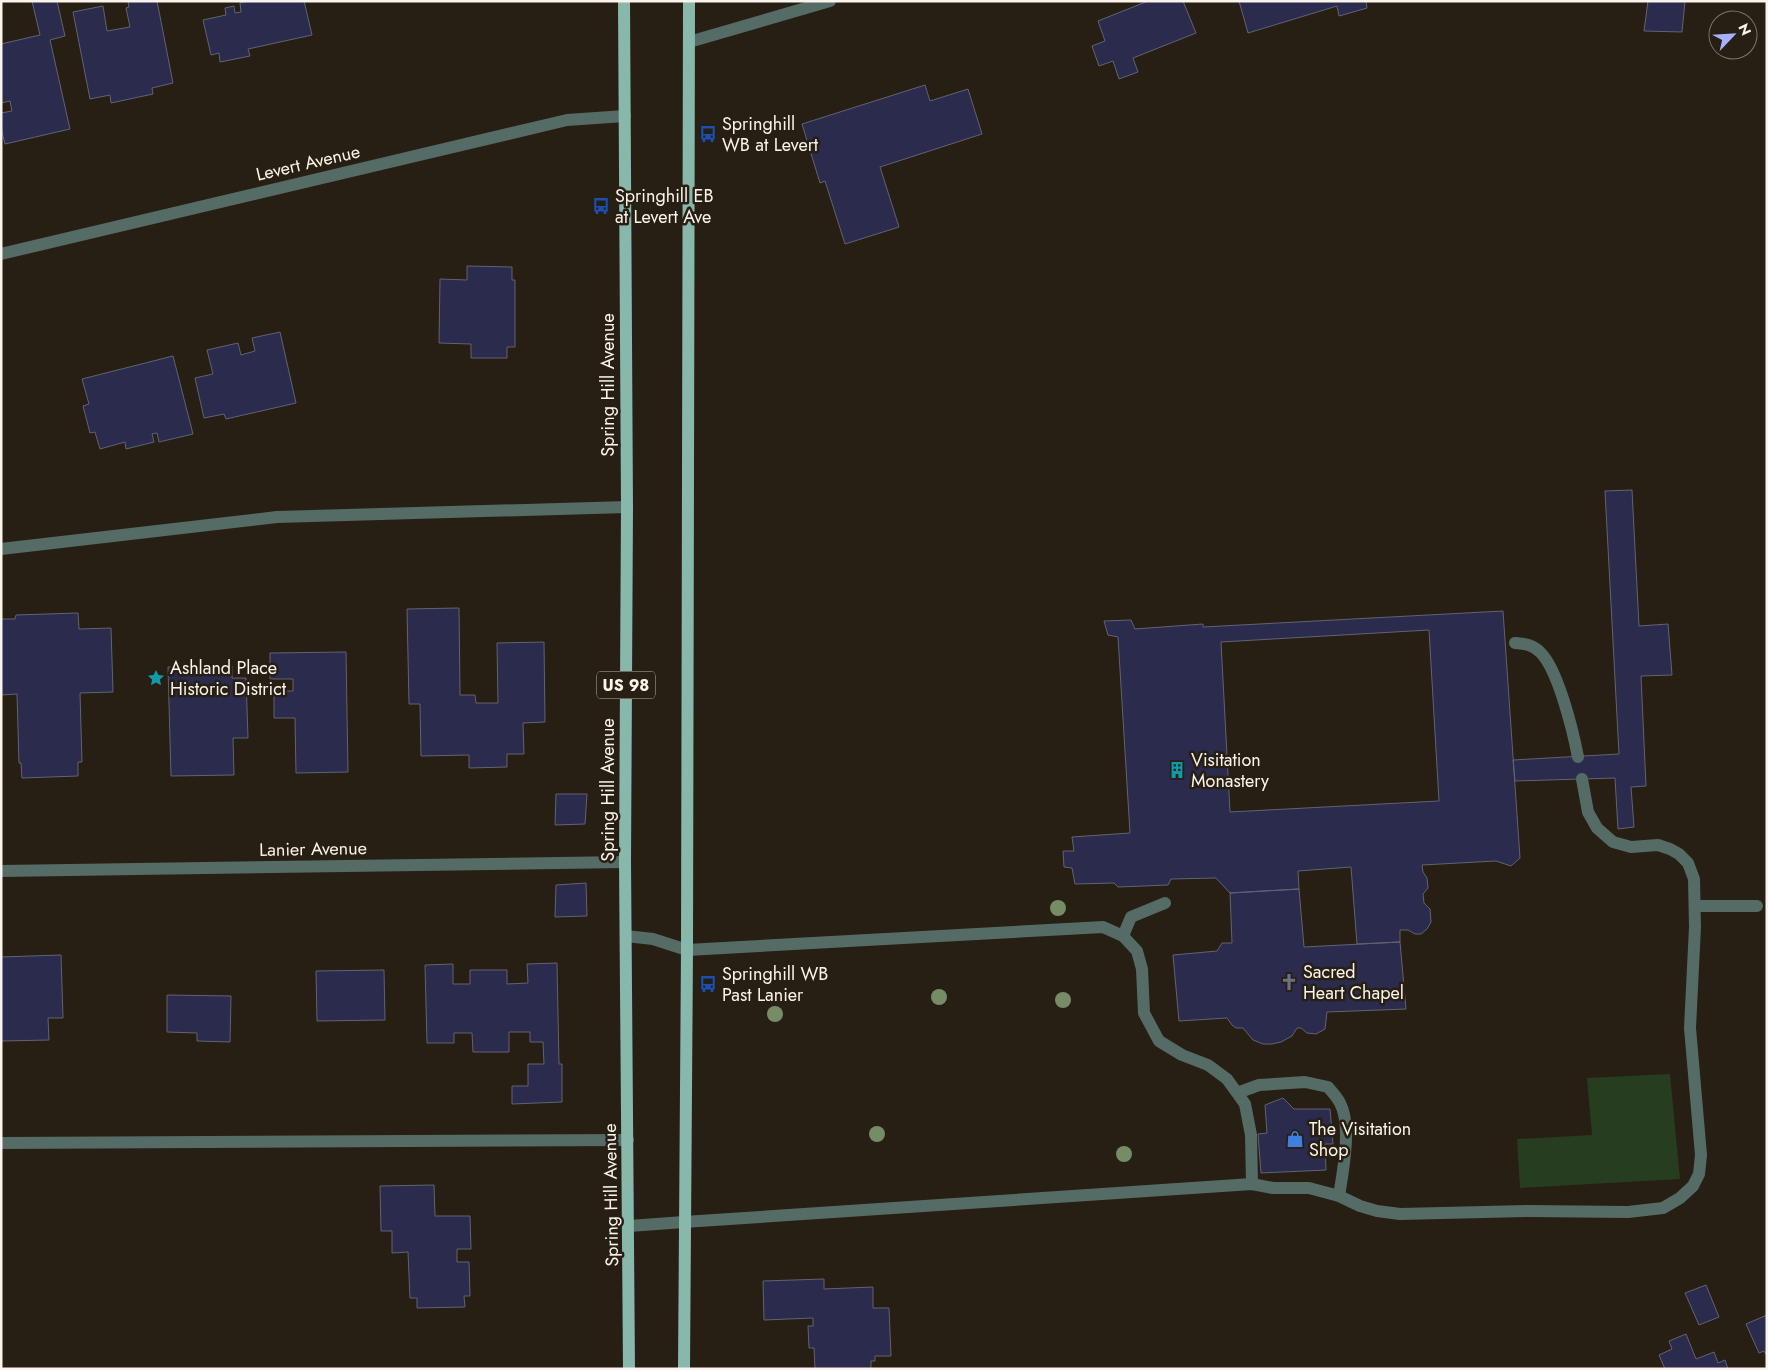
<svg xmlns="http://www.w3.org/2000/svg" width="1768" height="1370" font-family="Jost,sans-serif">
	<rect width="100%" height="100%" fill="#271f13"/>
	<path fill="#263d1f" d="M1670,1074L1680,1179L1520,1188L1517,1139L1592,1135L1587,1078Z"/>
	<path fill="#2a2b4d" stroke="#626372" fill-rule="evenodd" d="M32,1H57L65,36L50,40L70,129L5,144L1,128V113L12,111L10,101L1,103V44L40,35Z
		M128,1H157L173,83L152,88L153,94L111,103L110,95L90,99L73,12L103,6L107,31L130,27L126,8L129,7Z
		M248,1H304L312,35L248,49L250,56L220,62L219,53L211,55L203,20L226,15L225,8L234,6L235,13L241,12L240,3Z
		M1148,1H1183L1196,33L1133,58L1138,72L1119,79L1113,61L1099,66L1092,46L1105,41L1098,21Z
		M1239,1H1366L1367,8L1339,16L1337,6L1248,33Z
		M1648,1H1685L1682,32L1644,31Z
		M925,85L930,101L968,89L982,134L880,167L899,227L845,244L825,181L820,183L802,124Z
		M467,266L512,267V280H515V347H507V358H471V344L439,343L440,279L467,280Z
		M280,332L296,403L226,419L224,414L204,418L195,378L213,374L207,350L238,343L241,355L255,351L252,338Z
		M173,356L193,434L159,442L157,433L152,434L154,442L126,449L125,442L100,449L95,432L90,433L83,406L89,404L82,379Z
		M1632,490L1639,626L1668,624L1672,675L1641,676L1646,786L1631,787L1634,827L1618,829L1615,778L1515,781L1513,760L1619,754L1605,491Z
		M459,608L460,695H475L476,703H498L497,643L544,642L545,722L523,723L524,754H507V767L469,768V755L421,756L420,704H409L407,609Z
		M1503,611L1520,858L1511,866L1496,861L1422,865L1423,872L1427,878L1428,888L1423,894L1424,903L1430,909L1431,922L1427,929L1421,934H1415L1408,930H1400V942L1357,944L1351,867L1298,871L1299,889L1230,893L1216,878L1171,879L1168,885L1118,887L1114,883L1075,884L1072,868L1064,867L1063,851H1074L1072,837L1130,833L1118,637L1108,635L1104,621L1131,620L1135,629L1203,624V627ZM1429,630L1439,801L1230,812L1221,642Z
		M78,613L79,629L111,628L113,692L80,693L82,762H78V776L22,778L21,763H19L17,694L1,695V619H15L16,615Z
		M346,652L348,772L296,773L295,718H274V691H293V679H270V653Z
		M232,666V678H246L248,738H233L234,775L171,776L168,667Z
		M556,794H587L585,824L555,825Z
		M586,883L587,916L555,917L556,885Z
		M1299,889L1304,947L1400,942L1406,1009L1327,1012L1325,1029L1316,1034L1307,1033L1301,1028H1297L1292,1036L1281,1042L1272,1044H1263L1253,1040L1243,1028H1236L1232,1025L1227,1018L1179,1021L1173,955L1217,951L1222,943H1232L1230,893Z
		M61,955L63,1018H48L49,1040L1,1041V957Z
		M557,963L559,1064H562V1102L512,1104V1086H528V1064H544L543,1042H530V1032H509V1052H473L472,1033H454V1043H427L425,965L453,964V984H470V970H507V984L528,983L527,964Z
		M384,970L385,1020L317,1021L316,971Z
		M167,995L231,996L230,1042L197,1041V1033L167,1032Z
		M1283,1098L1294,1109H1330L1333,1144H1325L1326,1170L1261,1173L1258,1134L1267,1133L1265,1105Z
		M434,1185L435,1216H470L471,1249H457V1262H469L470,1296H464L465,1307L417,1308V1298H410L408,1252L392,1253V1231H381L380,1186Z
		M824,1279V1289L873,1287V1308H889L891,1356H875V1361H871V1369H815L814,1348H809L808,1326H813V1318L764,1320L763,1281Z
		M1706,1285L1719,1317L1699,1325L1685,1293Z
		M1767,1315V1356L1764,1351L1759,1353L1746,1324Z
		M1686,1334L1696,1359L1714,1352L1718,1363L1725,1360L1728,1369H1665L1659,1355L1672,1349L1669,1341Z"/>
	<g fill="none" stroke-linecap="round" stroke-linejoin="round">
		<path stroke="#556b66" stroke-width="12" d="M1,549L277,517L627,507
			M1515,643C1525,644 1532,644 1540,652C1558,669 1573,731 1578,757
			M1695,906H1757
			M626,936L653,939L687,950L1103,927L1123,936L1137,951L1142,969L1144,1013L1159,1041L1182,1055L1208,1065L1227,1079L1245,1104L1251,1135L1252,1184
			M1123,936L1131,917L1165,903
			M1237,1093L1259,1085L1305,1082L1328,1087C1332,1092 1337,1097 1340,1103C1352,1125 1343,1171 1339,1196
			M1,1143L628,1140
			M684,1222L1252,1184L1273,1188H1309L1339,1196L1360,1206L1377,1211L1400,1214L1528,1211L1628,1212L1663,1208L1680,1198L1693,1186L1699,1174L1701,1155L1690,1028L1695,927L1694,879L1688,863L1679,854L1670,849L1658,845L1631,847L1613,842L1597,828L1588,812L1582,779"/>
		<path stroke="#556b66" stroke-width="12" d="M689,42L830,1
			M1,254L567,120L625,116
			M1,871L625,862
			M629,1226L684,1222"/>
		<path stroke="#88b7ac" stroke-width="12" d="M624,1L627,507L625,862L629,1369
			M684,1369L687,950L689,1"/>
	</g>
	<g fill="#768c67">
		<circle cx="1058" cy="908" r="8"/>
		<circle cx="939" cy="997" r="8"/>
		<circle cx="1063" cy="1000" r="8"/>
		<circle cx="775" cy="1014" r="8"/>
		<circle cx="877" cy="1134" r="8"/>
		<circle cx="1124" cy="1154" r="8"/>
	</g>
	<defs>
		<g id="bus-bare" transform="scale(1.35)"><path d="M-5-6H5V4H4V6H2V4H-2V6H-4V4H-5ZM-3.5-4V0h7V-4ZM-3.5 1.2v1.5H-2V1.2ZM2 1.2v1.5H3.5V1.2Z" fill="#1a4fb4" stroke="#271f13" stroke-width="2.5" paint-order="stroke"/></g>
		<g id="sight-bare" transform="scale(1.35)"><path d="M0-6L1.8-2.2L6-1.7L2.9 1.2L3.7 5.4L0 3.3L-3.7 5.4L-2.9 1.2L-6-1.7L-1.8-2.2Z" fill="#0f9aa8" stroke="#271f13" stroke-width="2.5" paint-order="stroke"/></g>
		<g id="building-bare" transform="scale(1.35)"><path d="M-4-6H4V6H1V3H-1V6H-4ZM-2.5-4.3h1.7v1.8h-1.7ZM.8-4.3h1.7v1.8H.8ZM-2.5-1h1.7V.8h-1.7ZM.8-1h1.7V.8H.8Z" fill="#0f9aa8" stroke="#271f13" stroke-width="2.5" paint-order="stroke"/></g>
		<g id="church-bare" transform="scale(1.35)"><path d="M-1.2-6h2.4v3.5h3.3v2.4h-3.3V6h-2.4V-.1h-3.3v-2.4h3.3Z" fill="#6b7280" stroke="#271f13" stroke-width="2.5" paint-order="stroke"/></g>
		<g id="shop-bare" transform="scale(1.35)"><path d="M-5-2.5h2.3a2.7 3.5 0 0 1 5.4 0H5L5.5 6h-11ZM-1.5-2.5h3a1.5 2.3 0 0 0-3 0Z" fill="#3f7fe0" stroke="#271f13" stroke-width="2.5" paint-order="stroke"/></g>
	</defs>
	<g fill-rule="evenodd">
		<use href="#bus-bare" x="708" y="134"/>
		<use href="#bus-bare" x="601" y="206"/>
		<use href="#sight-bare" x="156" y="678"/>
		<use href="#building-bare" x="1177" y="770"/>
		<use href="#church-bare" x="1289" y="982"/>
		<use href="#bus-bare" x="708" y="984"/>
		<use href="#shop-bare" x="1295" y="1139"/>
	</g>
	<g text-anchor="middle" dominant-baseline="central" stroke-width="5" stroke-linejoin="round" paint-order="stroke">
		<rect fill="#271f13" stroke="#bbb4ab" stroke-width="1" x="597" y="671.5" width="58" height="27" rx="4"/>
		<g font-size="16" font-weight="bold" fill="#faf4ec">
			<text x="626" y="685">US 98</text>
		</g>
		<g font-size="18" fill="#faf4ec" stroke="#271f13" text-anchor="start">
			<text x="722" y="124">Springhill<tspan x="722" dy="21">WB at Levert</tspan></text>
			<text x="615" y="196">Springhill EB<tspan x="615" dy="21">at Levert Ave</tspan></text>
			<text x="170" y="668">Ashland Place<tspan x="170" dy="21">Historic District</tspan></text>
			<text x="1191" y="760">Visitation<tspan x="1191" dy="21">Monastery</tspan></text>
			<text x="1303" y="972">Sacred<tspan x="1303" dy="21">Heart Chapel</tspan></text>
			<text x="722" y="974">Springhill WB<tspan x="722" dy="21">Past Lanier</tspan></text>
			<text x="1309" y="1129">The Visitation<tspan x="1309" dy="21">Shop</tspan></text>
		</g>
		<g font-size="18" fill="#faf4ec" stroke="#271f13">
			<text transform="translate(308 163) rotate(-13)">Levert Avenue</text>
			<text transform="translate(608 385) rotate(-90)">Spring Hill Avenue</text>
			<text transform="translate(608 790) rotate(-90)">Spring Hill Avenue</text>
			<text transform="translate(313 849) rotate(-1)">Lanier Avenue</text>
			<text transform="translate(611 1195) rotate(-91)">Spring Hill Avenue</text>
		</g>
	</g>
	<rect width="1768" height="1370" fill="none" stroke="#faf4ec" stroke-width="5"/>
	<g transform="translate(1733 35) rotate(65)"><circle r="24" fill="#271f13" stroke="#7b746a"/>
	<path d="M0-4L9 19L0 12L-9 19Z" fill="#a6b1fc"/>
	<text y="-8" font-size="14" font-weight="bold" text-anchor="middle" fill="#faf4ec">N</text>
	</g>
</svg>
